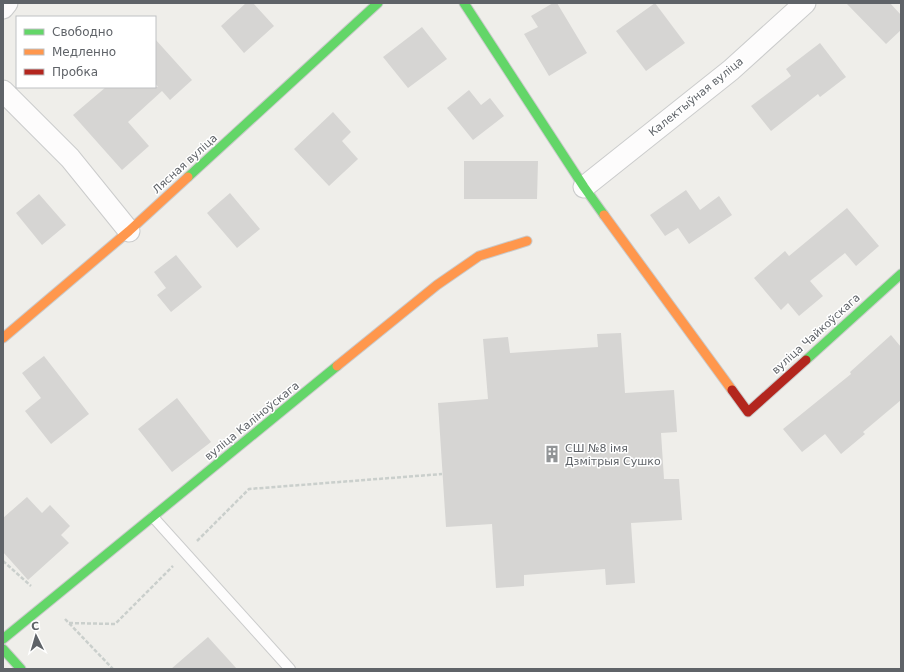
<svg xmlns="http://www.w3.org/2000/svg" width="904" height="672" font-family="'DejaVu Sans',sans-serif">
	<rect width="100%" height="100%" fill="#efeeea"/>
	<path fill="#d6d5d3" d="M246,3H253L274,26L244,53L221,26Z
		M553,3H557L587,53L549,76L524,34L538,27L531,16Z
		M655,3L685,43L646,71L616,31Z
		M846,3H890L901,15V30L886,44Z
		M422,27L447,59L408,88L383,57Z
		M155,39L192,80L170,100L162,91L128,122L149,146L122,170L73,115L106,87H158L155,83Z
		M820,43L846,77L820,97L818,94L771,131L751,106L791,76L786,69Z
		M469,90L481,105L490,98L504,116L473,140L447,108Z
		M333,112L351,132L342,141L358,159L329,186L294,149Z
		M464,161H538L537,199H464Z
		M686,190L700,210L719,196L732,215L689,244L678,228L665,236L650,215Z
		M230,193L260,229L237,248L207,213Z
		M39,194L66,225L42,245L16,213Z
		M847,208L879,246L856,266L845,253L810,281L823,296L799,316L788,303L781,310L754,278L785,251L789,256Z
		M176,255L202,287L171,312L157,295L166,288L154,272Z
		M621,333L625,393L674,390L677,432L661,433L664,479H679L682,520L631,523L635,583L606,585L605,569L524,575V586L496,588L492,524L446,527L438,403L488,399L483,339L508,337L510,353L598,347L597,334Z
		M891,335L901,347V400L863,432L865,434L841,454L825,434L802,452L783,429L851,374L850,372Z
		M44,356L89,414L51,444L25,411L41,398L22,373Z
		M177,398L211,442L172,472L138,429Z
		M27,497L42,513L50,505L70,526L61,535L69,543L28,580L3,552V518Z
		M208,637L237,669H171Z"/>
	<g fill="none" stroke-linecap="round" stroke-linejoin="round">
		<g stroke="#cbcccc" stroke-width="12">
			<path id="lane" d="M153,517L290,669"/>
		</g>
		<g stroke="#cbcccc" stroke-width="23">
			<path id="street" d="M3,8L7,3
				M3,91L70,158L129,231
				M584,187L731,70L805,3"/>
		</g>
		<g stroke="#cacacb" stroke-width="11">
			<path id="fast" d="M464,3L584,187L604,215
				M188,177L378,3
				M806,360L901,274
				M3,639L337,366
				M3,649L21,669"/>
		</g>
		<g stroke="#cacacb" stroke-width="11">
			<path id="slow" d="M604,215L732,390
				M3,338L129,231L188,177
				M337,366L437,285L479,256L527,241"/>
		</g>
		<g stroke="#cacacb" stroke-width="11">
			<path id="jam" d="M732,390L748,412L806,360"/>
		</g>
		<path stroke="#cacfcc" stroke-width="2.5" stroke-dasharray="4 2" stroke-linecap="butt" d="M197,541L249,489L442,474
			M3,561L31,586
			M65,619L113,669
			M69,623L115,624L173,566"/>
		<use href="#lane" stroke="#fdfcfc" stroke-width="10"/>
		<use href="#street" stroke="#fdfcfc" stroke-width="21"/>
		<use href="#fast" stroke="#63d668" stroke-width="9"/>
		<use href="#slow" stroke="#ff974d" stroke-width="9"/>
		<use href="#jam" stroke="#b3261e" stroke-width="9"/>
	</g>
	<defs>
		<g id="building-bare" transform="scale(1.38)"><path d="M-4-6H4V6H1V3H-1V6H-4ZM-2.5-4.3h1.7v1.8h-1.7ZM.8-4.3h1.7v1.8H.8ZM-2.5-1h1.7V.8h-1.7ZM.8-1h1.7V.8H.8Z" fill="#919496" stroke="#fff" stroke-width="2.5" paint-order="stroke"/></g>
	</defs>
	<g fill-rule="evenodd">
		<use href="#building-bare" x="552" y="454"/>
	</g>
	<g text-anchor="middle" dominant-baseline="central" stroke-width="3" stroke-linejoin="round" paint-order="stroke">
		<g font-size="11" fill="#5f6368" stroke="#fff">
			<text transform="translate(696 97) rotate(-39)">Калектыўная вуліца</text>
			<text transform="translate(185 164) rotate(-42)">Лясная вуліца</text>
			<text transform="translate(816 334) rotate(-42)">вуліца Чайкоўскага</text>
			<text transform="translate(252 421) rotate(-39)">вуліца Каліноўскага</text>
		</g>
		<g font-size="11" fill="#5f6368" stroke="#fff" text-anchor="start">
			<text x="565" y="448">СШ №8 імя<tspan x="565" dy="13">Дзмітрыя Сушко</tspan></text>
		</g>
	</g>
	<rect width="904" height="672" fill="none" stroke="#5f6368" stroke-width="8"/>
	<rect x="16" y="16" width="140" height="72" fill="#ffffff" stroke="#bfc1c3"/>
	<rect x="24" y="29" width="20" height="6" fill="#63d668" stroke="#bfc1c3"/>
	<text x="52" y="36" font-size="12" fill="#5f6368">Свободно</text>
	<rect x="24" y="49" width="20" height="6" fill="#ff974d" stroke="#bfc1c3"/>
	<text x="52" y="56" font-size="12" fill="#5f6368">Медленно</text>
	<rect x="24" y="69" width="20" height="6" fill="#b3261e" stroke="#bfc1c3"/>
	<text x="52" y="76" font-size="12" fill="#5f6368">Пробка</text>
	<g transform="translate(36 636) rotate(355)" stroke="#ffffff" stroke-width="3" paint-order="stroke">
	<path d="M0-3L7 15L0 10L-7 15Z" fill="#5f6368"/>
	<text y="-6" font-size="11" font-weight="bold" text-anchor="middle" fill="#5f6368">С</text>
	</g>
</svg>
